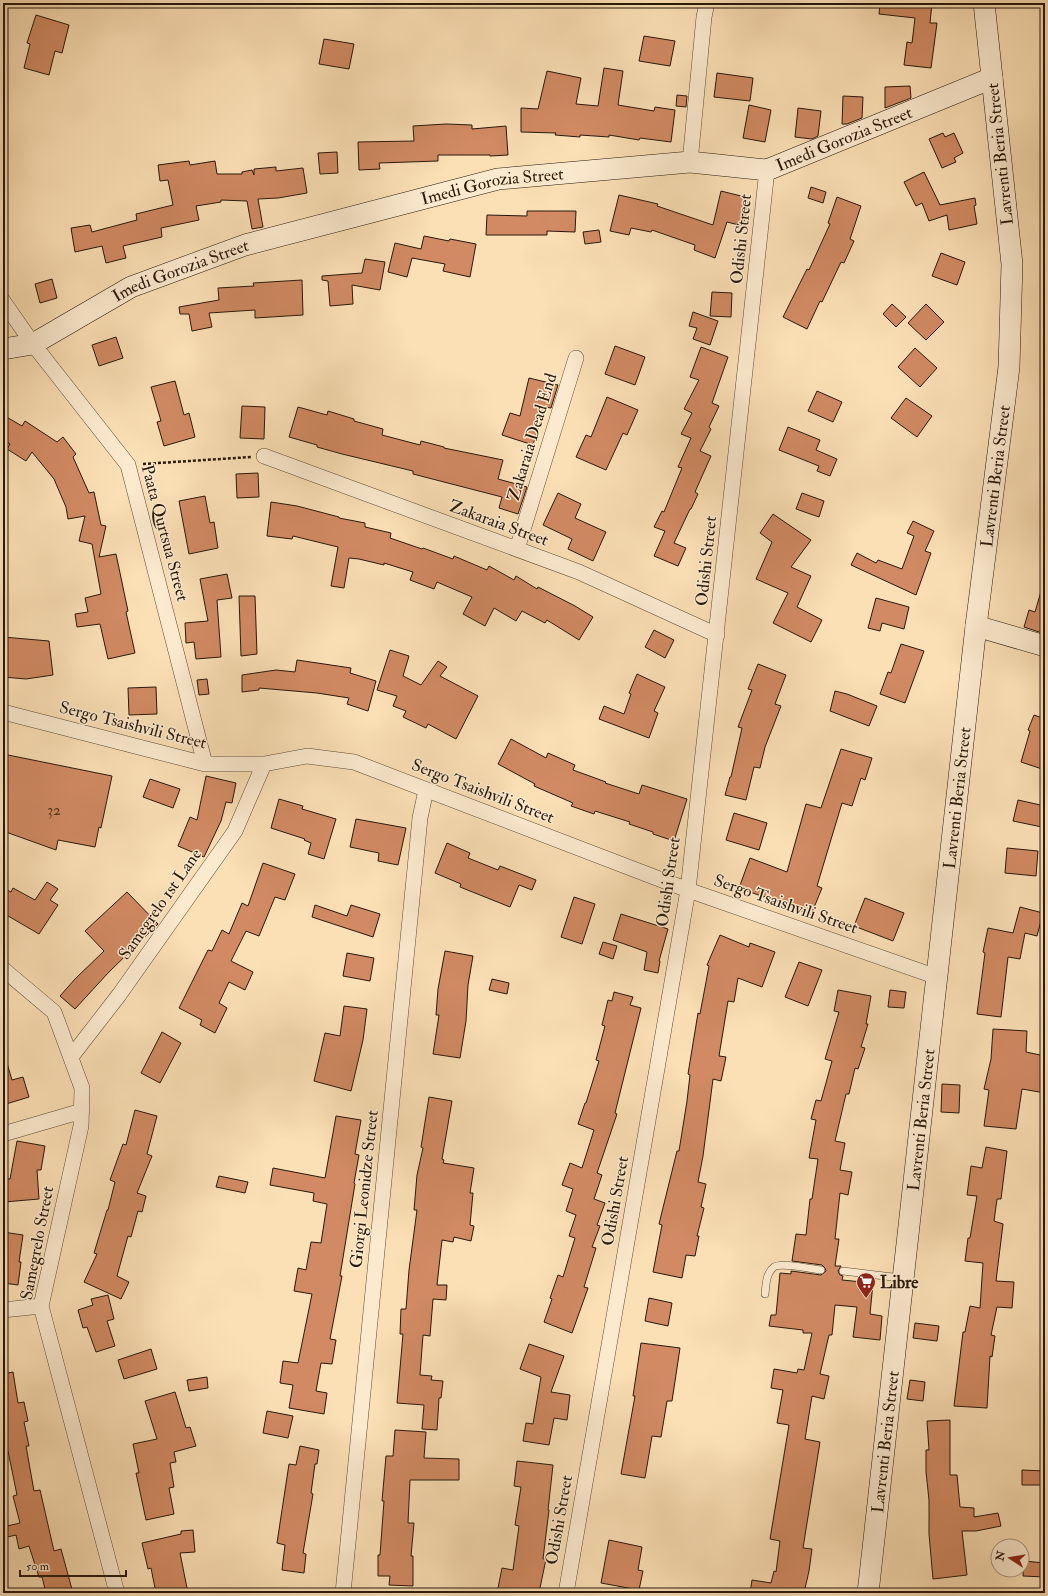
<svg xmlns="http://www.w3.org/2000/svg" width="1048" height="1596" font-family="'IM FELL Double Pica',serif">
	<rect width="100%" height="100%" fill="#fbdfb5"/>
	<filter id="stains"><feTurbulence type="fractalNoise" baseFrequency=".005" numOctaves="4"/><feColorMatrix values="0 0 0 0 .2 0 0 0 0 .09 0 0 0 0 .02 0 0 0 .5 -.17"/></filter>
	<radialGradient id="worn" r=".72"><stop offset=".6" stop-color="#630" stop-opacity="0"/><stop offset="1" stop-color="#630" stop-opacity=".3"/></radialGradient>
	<path fill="#d18a63" stroke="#271809" d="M880,3H932L930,23H937L931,68L904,65L907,42L912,43L915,18L879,14Z
		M36,15L69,25L62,53L55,51L49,75L24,68L30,44L27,43Z
		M644,36L675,41L670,66L639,61Z
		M324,39L354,44L349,69L319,64Z
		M604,68L623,71L618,105L654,111L655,107L675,110L671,142L640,138L639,140L609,135V137L580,135V137L555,135L556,133L521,132V108L538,109L547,71L581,78L576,104L598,106Z
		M717,73L753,78L750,101L714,97Z
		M910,86L911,98L885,108V87Z
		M677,95L687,96L686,107L676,106Z
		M843,96L863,97L862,118L847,124H842Z
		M749,105L771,110L765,142L743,138Z
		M798,108L821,111L818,136L812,139L795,137Z
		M446,124L472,125V129L506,126L508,155L490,156V155H438V161L379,163L380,169L359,170L358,142L414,141L413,126Z
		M943,133L945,137L954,133L963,153L954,158L956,162L942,168L929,139Z
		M337,152L338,173L320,174L318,153Z
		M189,161L190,165L215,161L217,174H242V172L252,170L254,175V169L276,167V171L303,168L307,193L278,198L258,199L263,227L252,229L247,201L221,200V202L196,206L199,220L161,228L162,237L123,246L126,258L106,263L102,246L75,252L71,228L90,225L92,232L137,220L136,214L173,205L168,180L160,181L158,165Z
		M924,172L940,205L975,198L976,205L974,206L977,224L949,230L947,215L929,221L922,203L916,206L904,182Z
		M811,187L826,192L823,203L808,198Z
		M721,191L749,198L743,226L727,222L715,258L694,250L695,245L652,230L651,232L631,228L629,235L610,231L619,195L658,204L657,206L713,225Z
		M837,197L861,206L850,239L854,241L844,263L841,262L822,302L820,301L807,329L783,317L807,269L809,270L830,224L828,223Z
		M527,211H576L575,232L547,231V235H486L487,215L527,216Z
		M599,230L601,242L585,244L583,232Z
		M424,236L449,241L450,239L476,244L470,277L443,271L445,264L412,258L407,277L388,272L395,243L421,249Z
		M941,253L965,262L957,285L932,276Z
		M365,259L385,262L380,290L352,285L353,304L330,306L328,281L322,280V276L362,273Z
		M52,279L57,298L40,303L35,284Z
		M302,280L303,315L255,318V310L209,313L212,327L192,331L189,314H180L179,307L219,300L218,288L254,286L253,283Z
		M712,292L732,293L731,317L710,316Z
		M892,304L906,317L896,327L883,314Z
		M926,304L944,322L926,340L908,323Z
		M693,312L718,321L710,345L693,339L697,328L689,326Z
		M116,337L123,358L99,366L92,345Z
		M615,346L645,357L635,385L605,374Z
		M701,347L728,357L712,403L719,406L709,427L711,429L700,451L711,456L695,492L698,494L691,509H690L674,543L686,548L678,566L654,556L665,531L654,527L662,511L664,512L682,468L678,467L691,438L681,434L692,413L684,409L699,380L690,377Z
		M915,348L937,368L920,387L898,367Z
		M529,378L558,385L551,408L545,407L533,445L502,435L510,413L520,416Z
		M175,381L184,415L189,413L195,437L164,446L157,422L161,421L151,387Z
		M817,391L842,402L833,422L808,411Z
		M607,397L638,410L627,435L623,433L606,470L576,457L586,435L591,437Z
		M906,398L932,416L917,437L891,418Z
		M242,406L265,407L264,439L240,438Z
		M298,407L327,415L328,411L354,419V421L383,429L382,435L420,445L421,441L444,447V448L503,460L498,479L527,487L518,514L499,508L502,497L413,474V471L342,454L317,447V445L289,437Z
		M3,415L22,426L25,421L57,442L63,437L76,454L73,457L89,493L94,492L101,525L106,526L99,557L116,554L128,611L126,612L135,653L108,659L100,624L77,627L75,614L88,612L85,598L101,594L92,544L79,541L85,516L68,519L66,507L54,479L32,452L26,461L7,449L10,444L3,440Z
		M788,427L820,440L816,450L837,459L830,476L817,471L819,466L779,450Z
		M258,473L259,497L237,498L236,474Z
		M558,493L581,504L575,518L606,532L593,561L568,549L572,539L543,525Z
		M802,493L824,501L819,517L796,509Z
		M205,496L210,523L214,522L218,548L189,554L179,501Z
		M271,502L297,506L339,517V518L365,523V527L391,533L390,538L422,549L423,548L453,559L454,556L487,570L489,566L514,580L516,576L537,589L538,587L575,606L593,617L579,640L547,620L545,623L522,611L516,621L494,608L485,626L463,614L472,597L437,582L434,589L410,580L413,572L384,563V565L359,559L349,558L344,588L331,586L338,547L293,536L292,539L267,536Z
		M773,514L811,540L791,567L811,576L797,607L822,620L811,642L773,623L788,593L756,579L772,542L760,533Z
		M913,521L934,531L925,551L931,553L916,595L851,565L857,553L876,563L878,560L902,569L914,536L907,533Z
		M227,574L232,598L217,600L221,657L196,659L194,642L186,643L185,623L208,621L200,579Z
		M1042,588H1045V634L1024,627L1029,610L1035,612Z
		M239,596H255L257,654L241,656Z
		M876,598L909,607L904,629L882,623L880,631L868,628Z
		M654,630L674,640L665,658L645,647Z
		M3,637L49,641L53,675L26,679L3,677Z
		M901,644L924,651L905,703L880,694L888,672L891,673Z
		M390,650L409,656L403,676L421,685L438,661L447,667L440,676L478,696L456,739L428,724L426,728L403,717L406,711L393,706L397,696L377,690Z
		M297,660L351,668L350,673L376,681L368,711L347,704L349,698L317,693L259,688V690L242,692V675L276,670L295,672Z
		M758,664L786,675L775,704L781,706L765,747L760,768L754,767L746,800L725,795L730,777H731L742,728L738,727L752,690L748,689Z
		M637,674L665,687L654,711L658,713L649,738L599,719L604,706L624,714L631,694L629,693Z
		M207,679L209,694L199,695L197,680Z
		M156,687L157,714L129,715L128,688Z
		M835,691L847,694L877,706L869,726L830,711Z
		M1034,715L1045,719V770L1021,762L1030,731L1028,730Z
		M511,739L546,758L548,753L575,765L573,770L606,782L605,783L639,794L642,785L687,799L674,841L653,834V832L629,824L630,822L595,811L594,814L571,806L573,803L534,786L535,784L498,764Z
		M841,749L872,758L865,780L861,778L852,806L842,803L817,886L822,888L811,915L765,896L764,897L739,888L750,858L787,872L806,804L821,808Z
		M3,754L112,776L101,828L99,827L95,847L58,840L56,850L3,831Z
		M206,776L236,783L232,803L226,802L221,821L204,857L178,846L190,817L197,820Z
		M150,779L180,789L173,808L143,797Z
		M279,799L303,806L302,809L336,819L324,859L308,854L311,843L304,840L305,839L271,828Z
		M1018,800L1045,806L1042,827L1013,821Z
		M734,813L767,823L759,850L726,840Z
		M356,819L406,828L398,865L378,861L379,853L350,847Z
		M447,843L470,853L468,858L498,870L500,866L536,880L532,890L519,885L510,907L460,887L461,884L435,873Z
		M1007,848L1038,851L1036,876L1005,873Z
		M263,863L295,874L285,900L275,897L259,936L246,931L231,961L253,972L245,990L229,982L219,1003L227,1008L215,1033L200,1025L202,1020L179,1008L208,950L212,951L222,930L229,934L242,903L248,906Z
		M47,882L58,889L50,900L58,905L39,934L3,913V888L11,892L13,888L35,900Z
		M127,892L158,924L108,973L75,1009L60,996L75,979L104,951L85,931Z
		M574,897L595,904L582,944L561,937Z
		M865,898L904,913L893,941L854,926Z
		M315,905L347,916L351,905L380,914L373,937L312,917Z
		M1020,907L1043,913L1037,936L1025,933L1020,959L1008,957L1001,1017L977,1014L985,953L983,952L988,928L1013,933Z
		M621,914L668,929L659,961H660L658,973L644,970L647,952L613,940Z
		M720,935L749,947L750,943L775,952L762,987L738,978L734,1002L728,1001L719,1056L726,1057L721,1081L713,1079L703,1156L698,1182L706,1184L701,1207L704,1208L697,1236H699L695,1256L686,1255L682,1278L653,1272L662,1225L659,1224L677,1151H679L687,1101L690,1075L688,1074L698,1013L700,1014L709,966L707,965Z
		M603,942L617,946L613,959L599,954Z
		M445,951L473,956L468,985L466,1021L460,1058L433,1054L439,1015H436L438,989Z
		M347,953L374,958L370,981L343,976Z
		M799,962L822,970L808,1006L785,997Z
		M492,979L509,983L507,994L489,990Z
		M838,990L871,996L866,1024H868L861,1047L865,1048L858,1069L855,1068L849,1094H846L835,1141L845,1143L840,1170L852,1172L848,1195L840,1193L835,1239H839L835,1266H841L838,1271L840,1275L843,1276L842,1280L873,1283L870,1314L882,1316L880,1340L853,1337L857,1307L835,1305L832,1335H829L820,1374L829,1376L824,1399L812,1396L805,1439L820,1442L803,1548L812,1549L809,1571L804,1593H750L752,1580L771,1583L774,1571L776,1572L780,1541L770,1539L789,1425L777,1423L783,1390L771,1388L774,1369L797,1373L798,1369L804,1370L812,1333H803V1330L769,1326L771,1315H776L780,1273L791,1274V1271L821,1275L826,1271L825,1268L822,1265L792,1261L796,1234L806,1235L810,1199H812L818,1159L809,1158L816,1120L811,1119L816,1100L821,1101L832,1061L825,1059L839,1012L834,1011Z
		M890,990L906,992L904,1008L888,1007Z
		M614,992L633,997L630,1005L641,1008L615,1113L617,1114L597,1173L602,1175L594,1199L605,1203L597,1225L600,1226L592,1247L596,1248L584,1287L588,1288L572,1333L544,1322L552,1299L550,1298L558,1275L563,1277L575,1238L569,1236L576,1215L566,1211L573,1189L562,1185L570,1163L582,1168L594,1130L578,1124L585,1103H586L599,1061L596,1060L605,1026L602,1025L608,1000L612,1001Z
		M344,1006L367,1009L363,1040L351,1091L314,1081L325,1033L340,1036Z
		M993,1029L1027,1031L1026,1052L1045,1056V1093L1022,1089L1016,1129L984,1126L989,1090L984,1089L991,1059Z
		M162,1032L181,1043L160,1083L141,1073Z
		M3,1060H6L12,1080L23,1077L29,1097L6,1104L3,1091Z
		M942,1084L960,1085L959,1113L941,1112Z
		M429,1097L452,1101L442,1159L444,1160L443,1163L474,1168L470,1193H473L470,1225L474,1226L471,1241L454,1237L453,1242L442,1240L437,1285H447L446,1300L433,1299L430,1336L423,1335L420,1375L432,1376L431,1380L443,1381L441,1398H439L437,1430L422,1429L424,1405L397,1403L403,1334H400L401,1309H406L409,1270L417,1210H414L417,1175L423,1148L421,1147Z
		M135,1110L157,1116L147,1154L152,1156L137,1193L146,1196L142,1212L138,1211L131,1237L128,1236L117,1276L129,1282L121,1299L84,1282L97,1254L94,1253L107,1210H108L115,1182L110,1180L123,1144L126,1145Z
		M336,1116L361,1120L355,1154L359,1155L354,1183L355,1184L340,1276H342L330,1339L336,1340L332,1364L321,1363L316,1391L327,1393L324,1414L289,1408L293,1385L280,1383L283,1361L298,1363L312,1294L294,1291L298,1268L306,1270L311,1242L321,1243L327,1204L313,1201L314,1193L270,1185L273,1168L325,1178Z
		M17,1141L45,1146L41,1170H37L39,1199L4,1202L3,1179H10Z
		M986,1147L1007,1151L1001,1199H997L994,1221L1003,1224L996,1281L1014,1282L1012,1308L997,1307L991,1335L995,1336L992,1357L990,1356L987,1408L954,1406L963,1332H965L970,1306L980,1308L983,1263L965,1261L968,1238H970L977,1196L967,1195L971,1166L982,1168Z
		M219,1176L248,1182L245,1193L216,1187Z
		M3,1232L23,1235L19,1262H21L18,1285L3,1283Z
		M108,1295L114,1319L107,1321L115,1346L96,1352L87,1327L83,1328L78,1310L93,1305L91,1299Z
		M649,1298L672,1303L668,1326L645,1321Z
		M915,1323L939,1326L937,1341L913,1338Z
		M641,1343L680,1348L672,1401H667L661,1437L652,1436L645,1478L621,1474L635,1396H633Z
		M529,1344L564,1356L551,1392L570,1395L567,1420L554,1418L549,1445L523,1441L526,1423L533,1424L541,1377L520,1369Z
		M151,1349L157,1369L124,1379L118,1360Z
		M13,1372L18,1403L24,1402L28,1421L24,1422L29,1446H26L34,1491L40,1490L54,1551L61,1549L73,1593H46L42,1577H39L29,1546L19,1549L16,1535L3,1538V1527L20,1523L13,1496L17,1495L8,1451H3V1374Z
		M207,1377L208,1388L189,1391L187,1380Z
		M910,1380L925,1382L923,1401L907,1399Z
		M175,1392L186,1428L190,1427L196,1446L174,1452L176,1462L170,1463L174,1487L169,1488L174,1514L146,1520L136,1473H139L133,1444L157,1439L145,1401Z
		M267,1411L293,1416L288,1438L263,1433Z
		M950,1420V1475H957L960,1507L974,1508V1517L998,1513L1001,1526L976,1531H962L967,1575L933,1579L929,1534V1500L926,1472V1450H929L927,1421Z
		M395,1430L426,1432L424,1458L459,1459V1480H410L408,1523H414L411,1556H413V1586L389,1585L390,1576H378V1555H380L384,1501H382L386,1456H393Z
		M300,1446L319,1450L317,1464H315L311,1493L313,1494L303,1553L306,1554L304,1573L282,1570L285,1545L277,1543L289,1464L296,1465Z
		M517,1461L553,1465L548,1510H549L543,1559H546L539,1593H497L502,1568L513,1570L519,1526L515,1525L521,1487L514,1486Z
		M1022,1470L1045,1471V1485H1022Z
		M193,1530L195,1552L180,1553L188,1593H156L151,1568L148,1569L142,1543L181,1534V1531Z
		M609,1540L642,1547L638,1570L643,1571L639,1590L601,1583Z
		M1024,1561L1045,1563V1577L1023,1576Z"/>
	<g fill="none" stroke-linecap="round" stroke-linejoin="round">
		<g stroke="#5c4a34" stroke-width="8">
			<path id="lane" d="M843,1271L901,1278
				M765,1294C766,1285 766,1273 774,1267C781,1262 811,1269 821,1270"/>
		</g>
		<g stroke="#5c4a34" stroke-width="16">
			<path id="street" d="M690,162L704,17L707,3
				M3,301L33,344L128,465L205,764
				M264,456L579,572L717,635
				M517,549L576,358
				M3,712L205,764H264L307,756L354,762L688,890L937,977
				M3,969L54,1012L82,1088L81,1126L41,1306L117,1593
				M71,1057L119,995L235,831L264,764
				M3,1134L82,1111
				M3,1310L41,1306
				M343,1593L420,818L426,790
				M566,1593L688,890L767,170"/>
		</g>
		<g stroke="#271809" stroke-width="22">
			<g id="secondary">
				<path id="s1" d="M3,349L33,344L131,287L245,245L498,179L690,162L767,170L992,78"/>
				<path d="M976,626L1045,646"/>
				<path id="s2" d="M868,1593L976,626L1009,367L1012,264L984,3"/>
			</g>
		</g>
		<path stroke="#271809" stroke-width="2.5" stroke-dasharray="3 2" stroke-linecap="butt" d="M143,464L251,457"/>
		<use href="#lane" stroke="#fceacf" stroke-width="7"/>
		<use href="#street" stroke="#fceacf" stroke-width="15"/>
		<use href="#secondary" stroke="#fceacf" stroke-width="21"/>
	</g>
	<defs>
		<g id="supermarket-pin" transform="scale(1)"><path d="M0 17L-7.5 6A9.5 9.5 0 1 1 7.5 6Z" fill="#8f2418" stroke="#fceacf"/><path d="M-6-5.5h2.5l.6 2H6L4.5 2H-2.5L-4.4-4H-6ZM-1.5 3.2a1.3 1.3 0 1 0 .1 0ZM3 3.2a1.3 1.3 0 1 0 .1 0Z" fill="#fff"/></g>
	</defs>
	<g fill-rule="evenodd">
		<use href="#supermarket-pin" x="866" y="1282"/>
	</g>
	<g text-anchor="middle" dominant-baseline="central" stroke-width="3" stroke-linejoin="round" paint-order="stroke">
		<g font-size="15" fill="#523420">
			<text x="54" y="810">32</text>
		</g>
		<g font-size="17" fill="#271809" stroke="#fceacf">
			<text stroke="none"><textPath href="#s1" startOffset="880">Imedi Gorozia Street</textPath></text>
			<text transform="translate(1000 154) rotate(-96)">Lavrenti Beria Street</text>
			<text stroke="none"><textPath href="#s1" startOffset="520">Imedi Gorozia Street</textPath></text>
			<text transform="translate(741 239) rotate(-84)">Odishi Street</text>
			<text stroke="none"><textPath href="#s1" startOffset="196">Imedi Gorozia Street</textPath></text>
			<text transform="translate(532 437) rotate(-73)">Zakaraia Dead End</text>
			<text stroke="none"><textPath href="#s2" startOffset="1124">Lavrenti Beria Street</textPath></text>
			<text transform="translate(499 523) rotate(20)">Zakaraia Street</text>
			<text transform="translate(165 533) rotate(75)">Paata Qurtsua Street</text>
			<text transform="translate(706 561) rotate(-84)">Odishi Street</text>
			<text transform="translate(133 725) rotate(14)">Sergo Tsaishvili Street</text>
			<text transform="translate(483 791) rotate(21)">Sergo Tsaishvili Street</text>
			<text stroke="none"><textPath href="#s2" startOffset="800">Lavrenti Beria Street</textPath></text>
			<text transform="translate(668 882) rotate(-82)">Odishi Street</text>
			<text transform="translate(160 904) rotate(-55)">Samegrelo 1st Lane</text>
			<text transform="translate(786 904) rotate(19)">Sergo Tsaishvili Street</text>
			<text stroke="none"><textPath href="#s2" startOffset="476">Lavrenti Beria Street</textPath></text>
			<text transform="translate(364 1189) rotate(-84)">Giorgi Leonidze Street</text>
			<text transform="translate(615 1201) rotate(-80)">Odishi Street</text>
			<text transform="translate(37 1243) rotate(-79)">Samegrelo Street</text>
			<text stroke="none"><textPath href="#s2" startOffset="152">Lavrenti Beria Street</textPath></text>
			<text transform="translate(559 1520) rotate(-80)">Odishi Street</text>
		</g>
		<g font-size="17" font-weight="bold" fill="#271809" stroke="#fceacf" text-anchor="start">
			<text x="880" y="1282">Libre</text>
		</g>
	</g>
	<rect width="1048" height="1596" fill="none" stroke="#fbdfb5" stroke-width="16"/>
	<rect x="4" y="4" width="1040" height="1588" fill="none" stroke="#271809" stroke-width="2"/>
	<rect x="8" y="8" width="1032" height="1580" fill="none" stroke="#271809"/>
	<g transform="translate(1010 1558) rotate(282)"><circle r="19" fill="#fceacf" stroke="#a79680"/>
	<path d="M0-3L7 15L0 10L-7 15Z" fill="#8f2418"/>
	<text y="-6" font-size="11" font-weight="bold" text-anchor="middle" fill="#271809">N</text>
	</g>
	<path d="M20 1570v6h106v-6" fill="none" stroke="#271809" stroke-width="2"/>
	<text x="26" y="1570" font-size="12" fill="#271809" stroke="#fceacf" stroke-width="3" paint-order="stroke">50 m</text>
	<rect width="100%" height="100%" filter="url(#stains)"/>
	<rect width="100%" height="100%" fill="url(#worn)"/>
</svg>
